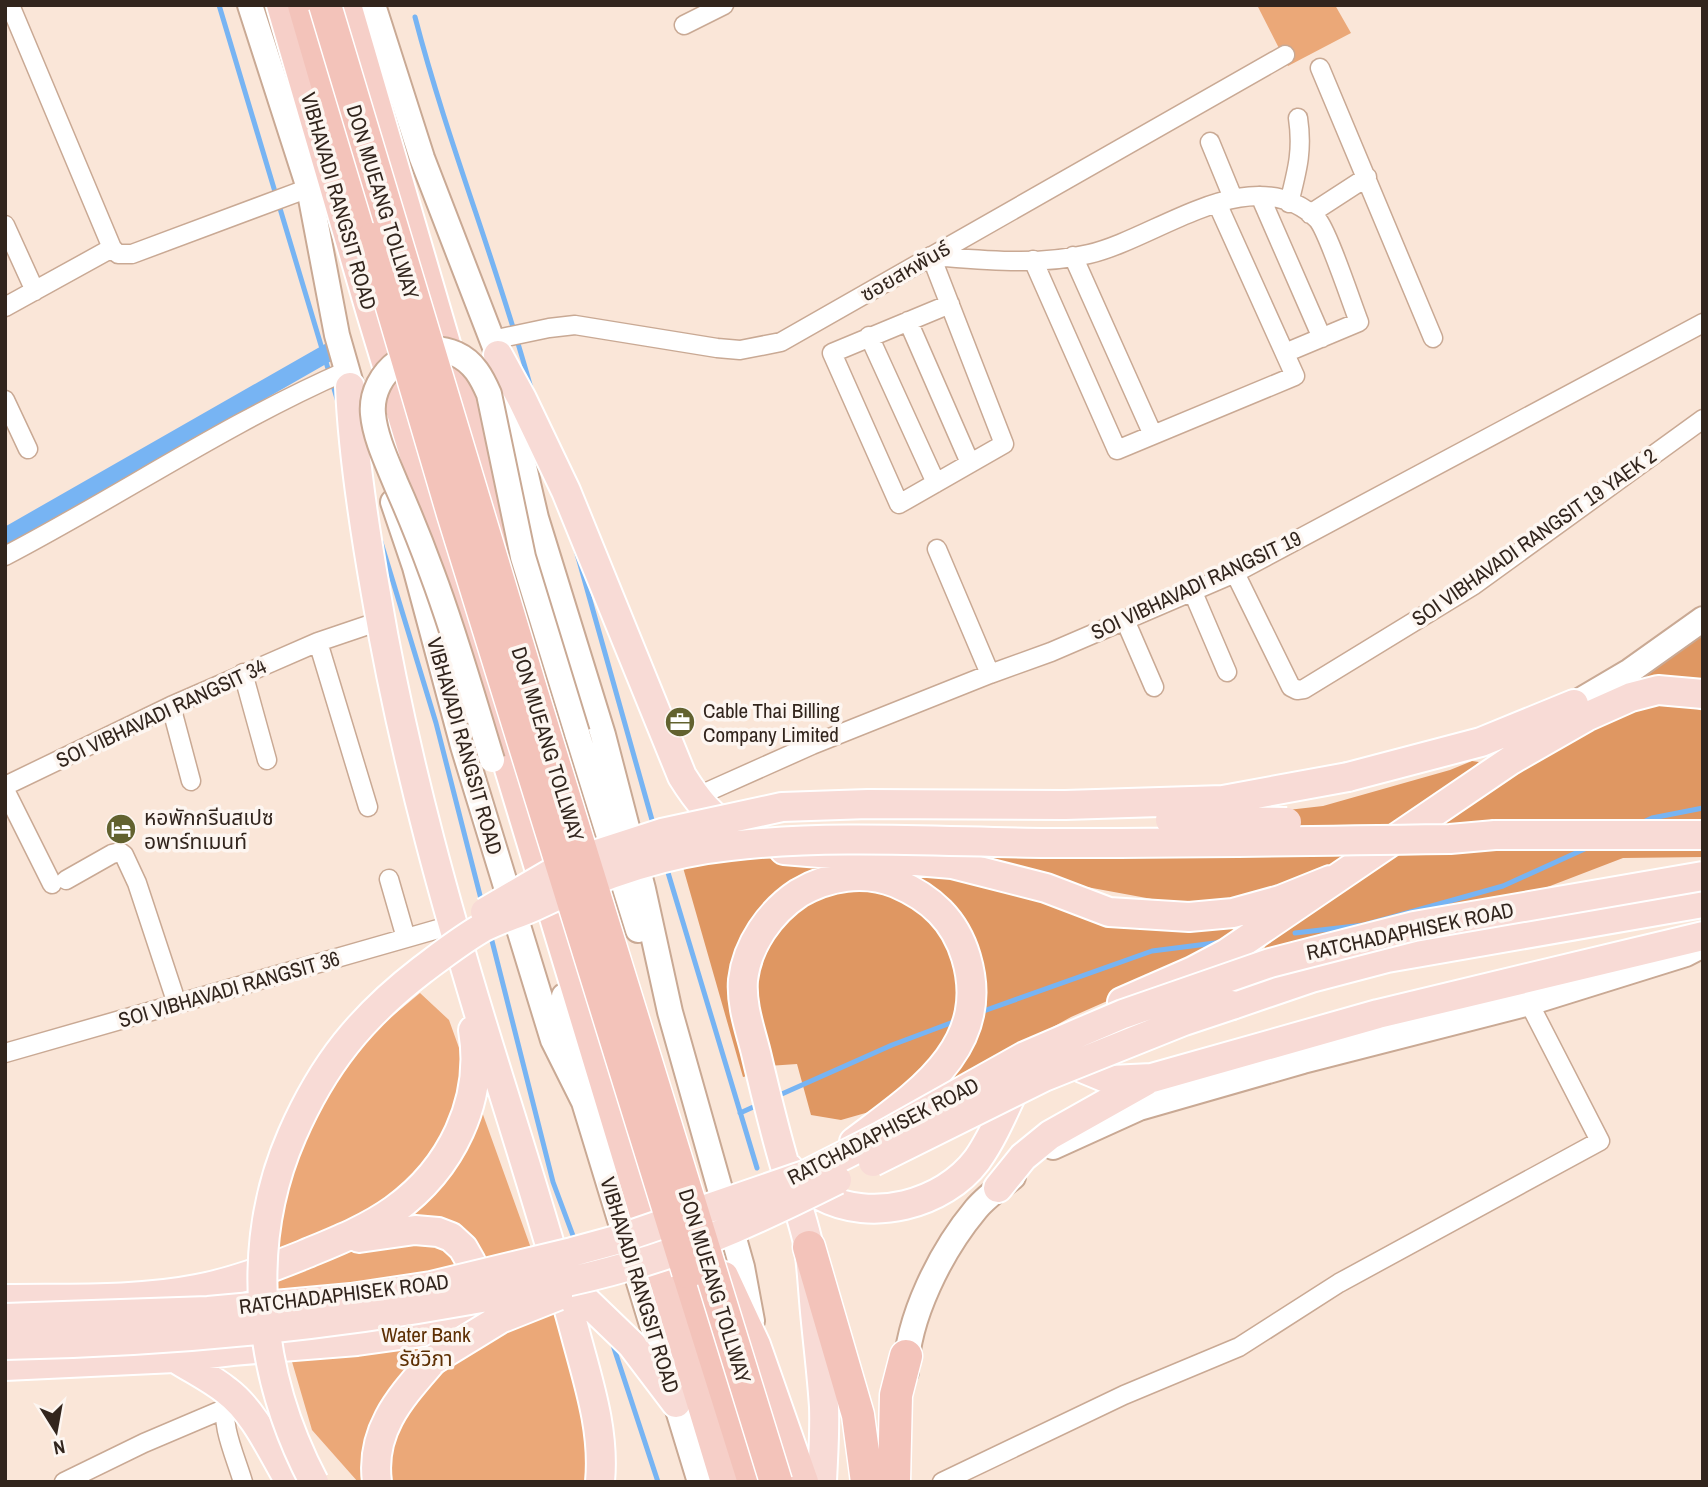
<svg xmlns="http://www.w3.org/2000/svg" width="1708" height="1487" font-family="'Archivo Narrow','Noto Sans Thai',sans-serif">
	<rect width="100%" height="100%" fill="#fae6d8"/>
	<path fill="#eba878" d="M1257,5H1335L1351,33L1288,66Z
		M420,993L449,1020L615,1482H358L312,1430L271,1290L273,1239L298,1130L334,1065Z"/>
	<path fill="#df9762" d="M1703,634V687L1636,684Z
		M1677,702L1703,711V857L1623,858L1516,899L1261,955L1274,929L1437,822L1607,719L1643,704Z
		M1472,761L1479,762L1459,780L1317,878L1249,900L1190,906L1065,883L979,857L984,850L1217,851L1251,814L1323,806L1450,770Z
		M724,856L888,865L991,878L1068,904L1262,920L1207,957L1071,1017L932,1094L841,1120L811,1115L797,1064L768,1066C759,1034 746,1001 754,967C756,960 763,951 768,944C772,937 776,928 782,922C820,884 888,880 928,916C947,934 950,960 958,983L984,975L968,931L942,898L827,868L732,967L727,992L751,1075L743,1077L682,864Z"/>
	<g fill="none" stroke-linecap="round" stroke-linejoin="round">
		<path stroke="#77b4f3" stroke-width="5" d="M219,5L338,402
			M415,17C448,144 498,266 532,392
			M380,539L436,723L482,903
			M576,550L654,827
			M1639,824L1652,818L1703,808
			M666,866L757,1168
			M490,933L553,1182L575,1241
			M1295,933L1364,925L1503,886L1589,847
			M978,1013L1152,951L1223,942
			M775,1097L892,1045L956,1021
			M740,1113L760,1104
			M612,1342L658,1482"/>
		<path stroke="#77b4f3" stroke-width="18" d="M5,537L343,344"/>
		<g stroke="#c9a994" stroke-width="21">
			<path id="minor" d="M10,5L112,248L118,254H132L309,188
				M684,25L724,5
				M1320,68L1433,338
				M1210,142L1233,198
				M1260,196L1322,338
				M1289,203C1297,171 1303,151 1298,118
				M1310,214L1367,177
				M5,225L35,291
				M1073,256L1153,435
				M1033,260L1117,450L1295,376L1217,203
				M950,304L832,353L899,504L1004,444L931,256C983,260 1038,266 1089,254C1158,238 1252,157 1317,219C1327,229 1352,304 1359,322L1285,353
				M5,307L112,248
				M908,321L970,463
				M869,336L936,483
				M492,340L549,328L575,325L717,348L740,350L781,342L1285,55
				M5,400L28,449
				M937,549L990,674
				M5,556C120,496 227,423 346,371
				M1235,573L1291,687L1297,690L1304,689L1474,585L1703,419
				M1192,590L1227,672
				M1125,620L1154,687
				M243,673L267,760
				M171,706L191,781
				M5,786L171,706L318,642
				M5,790L52,884
				M709,791L812,745L990,674L1051,652L1235,573L1703,323
				M368,807L318,642L380,621
				M389,879L406,938
				M66,880L112,854L120,852L124,855L137,883L177,1004
				M5,1053L452,925
				M226,1397C220,1425 235,1455 243,1482
				M64,1482L144,1443L224,1409
				M942,1482L1124,1395L1239,1347L1339,1283L1600,1141L1529,1003"/>
		</g>
		<g stroke="#c9a994" stroke-width="28">
			<path id="secondary" d="M250,5L309,188L337,335L357,405
				M373,5L422,158L498,355L536,518L603,735L643,889L670,1012L742,1267L752,1321
				M393,502L415,567L463,746L553,1040L584,1102L700,1482
				M1561,716L1574,704L1630,671L1703,619
				M577,733L638,930
				M564,996L579,1054L582,1087
				M1053,1147L1139,1108L1303,1061L1529,1003L1686,954L1703,945
				M906,1372C907,1318 941,1251 976,1209C986,1197 1000,1187 1013,1177"/>
		</g>
		<g stroke="#fff" stroke-width="32">
			<path id="primary" d="M498,355L522,399L566,491L682,776C697,800 711,818 736,832
				M350,387C353,456 364,526 376,594C404,760 450,922 500,1082C526,1165 552,1248 575,1332C588,1381 605,1430 600,1482
				M1348,777L1481,742L1574,704
				M1495,835H1703
				M784,850L952,864L1046,888L1109,912L1189,917L1233,913L1280,900L1330,880
				M1122,1002L1193,971L1227,953L1511,760L1586,717L1631,697L1658,690L1703,694
				M1232,1005L1311,978L1387,958L1703,903
				M1081,1043L1077,1055L1082,1068L1111,1080L1152,1078L1378,1014L1703,936
				M785,1164C796,1176 807,1189 821,1196C871,1223 943,1205 977,1160C994,1136 1006,1106 1019,1079
				M998,1188L1023,1157L1050,1135L1146,1081
				M564,1275L581,1296L632,1345L676,1403
				M5,1299C66,1298 137,1301 197,1289C234,1282 268,1269 303,1255C334,1242 366,1230 394,1210C451,1169 485,1101 473,1030
				M175,1358C192,1369 211,1378 227,1391C255,1412 272,1452 290,1482
				M5,1366L175,1358L232,1351L357,1341L451,1328L469,1318L475,1309L476,1296L471,1262L463,1248L451,1237L438,1232L415,1230L359,1238
				M377,1482C370,1429 402,1396 433,1360
				M822,1482C823,1457 825,1432 824,1407C822,1375 818,1344 815,1312C813,1291 812,1269 809,1248C804,1221 793,1193 785,1166C774,1129 765,1091 756,1053C750,1029 741,1005 743,980C747,945 770,912 799,893C828,876 864,870 896,883C931,898 955,920 966,957C993,1047 916,1095 854,1142"/>
		</g>
		<g stroke="#fff" stroke-width="32">
			<path id="trunk" d="M281,5L371,313L725,1482
				M347,5L535,648
				M724,1276L756,1345L804,1482"/>
		</g>
		<g stroke="#fff" stroke-width="35">
			<path id="motorway" d="M304,5L372,239
				M809,1247L858,1415L867,1482
				M688,1272L754,1482
				M894,1482L896,1395L906,1356"/>
		</g>
		<use href="#minor" stroke="#fff" stroke-width="18"/>
		<use href="#secondary" stroke="#fff" stroke-width="24"/>
		<use href="#primary" stroke="#f8dbd6" stroke-width="28"/>
		<use href="#trunk" stroke="#f6cfc8" stroke-width="28"/>
		<use href="#motorway" stroke="#f3c3ba" stroke-width="32"/>
		<g stroke="#c9a994" stroke-width="28" stroke-linecap="butt">
			<path id="secondary-bridge" d="M492,760C473,698 455,634 432,573C421,543 409,513 396,484C387,462 375,437 373,414C369,372 417,336 456,354C474,362 482,378 489,394L523,557L577,733"/>
		</g>
		<g stroke="#fff" stroke-width="32" stroke-linecap="butt">
			<path id="primary-bridge" d="M1170,820L1287,822
				M485,912L569,863L662,833L782,807L868,804L1065,805L1223,800L1348,777
				M873,1162L1044,1077L1184,1021L1232,1005
				M5,1318L208,1311L351,1298L431,1286L572,1252L616,1240L805,1175L882,1136L1025,1056L1123,1014L1270,963L1414,926L1703,876
				M5,1345C161,1342 316,1328 470,1300C522,1291 575,1282 626,1267C699,1247 769,1214 837,1180
				M433,1360L500,1319L558,1296
				M314,1482C258,1376 243,1247 292,1135C323,1064 361,1017 422,970C442,955 461,940 482,928C499,919 518,914 535,906C597,876 661,853 730,846C835,834 943,842 1049,843C1182,843 1316,841 1450,839L1495,835"/>
		</g>
		<g stroke="#fff" stroke-width="35" stroke-linecap="butt">
			<path id="motorway-bridge" d="M325,5L533,696L776,1482
				M372,239L453,514L688,1272"/>
		</g>
		<use href="#secondary-bridge" stroke="#fff" stroke-width="24"/>
		<use href="#primary-bridge" stroke="#f8dbd6" stroke-width="28"/>
		<use href="#motorway-bridge" stroke="#f3c3ba" stroke-width="32"/>
	</g>
	<defs>
		<g id="office-disc" transform="scale(1.575)"><circle r="9.5" fill="#62622f" stroke="#fdf6f1"/><path d="M-6-3h4V-5.5h4V-3h4V5H-6ZM-1-4.5V-3h2v-1.5ZM-6 0V1H6V0Z" fill="#fff"/></g>
		<g id="hotel-disc" transform="scale(1.575)"><circle r="9.5" fill="#62622f" stroke="#fdf6f1"/><path d="M-6-4.5h1.5V1H6V5H4.5V3h-9V5H-6ZM-4 0a1.8 1.8 0 1 1 3.6 0ZM.5 0V-2.5h3Q6-2.5 6 0Z" fill="#fff"/></g>
	</defs>
	<g fill-rule="evenodd">
		<use href="#office-disc" x="680" y="722"/>
		<use href="#hotel-disc" x="121" y="829"/>
	</g>
	<g text-anchor="middle" dominant-baseline="central" stroke-width="7" stroke-linejoin="round" paint-order="stroke">
		<g font-size="21" fill="#32251d" stroke="#fdf6f1">
			<text transform="translate(339 201) rotate(74)">VIBHAVADI RANGSIT ROAD</text>
			<text transform="translate(383 202) rotate(73)">DON MUEANG TOLLWAY</text>
			<text transform="translate(905 271) rotate(-30)">ซอยสหพันธ์</text>
			<text transform="translate(1534 537) rotate(-35)">SOI VIBHAVADI RANGSIT 19 YAEK 2</text>
			<text transform="translate(1196 585) rotate(-25)">SOI VIBHAVADI RANGSIT 19</text>
			<text transform="translate(161 713) rotate(-25)">SOI VIBHAVADI RANGSIT 34</text>
			<text transform="translate(548 744) rotate(73)">DON MUEANG TOLLWAY</text>
			<text transform="translate(465 746) rotate(74)">VIBHAVADI RANGSIT ROAD</text>
			<text transform="translate(1410 931) rotate(-12)">RATCHADAPHISEK ROAD</text>
			<text transform="translate(229 989) rotate(-16)">SOI VIBHAVADI RANGSIT 36</text>
			<text transform="translate(883 1131) rotate(-27)">RATCHADAPHISEK ROAD</text>
			<text transform="translate(640 1285) rotate(73)">VIBHAVADI RANGSIT ROAD</text>
			<text transform="translate(715 1286) rotate(73)">DON MUEANG TOLLWAY</text>
			<text transform="translate(344 1294) rotate(-7)">RATCHADAPHISEK ROAD</text>
		</g>
		<g font-size="21" fill="#32251d" stroke="#fdf6f1" text-anchor="start">
			<text x="703" y="710">Cable Thai Billing<tspan x="703" dy="24">Company Limited</tspan></text>
			<text x="144" y="817">หอพักกรีนสเปซ<tspan x="144" dy="24">อพาร์ทเมนท์</tspan></text>
		</g>
		<g font-size="21" fill="#5d2f03" stroke="#fdf6f1">
			<text x="426" y="1334">Water Bank<tspan x="426" dy="24">รัชวิภา</tspan></text>
		</g>
	</g>
	<rect width="1708" height="1487" fill="none" stroke="#32251d" stroke-width="14"/>
	<g transform="translate(56 1431) rotate(169)" stroke="#fdf6f1" stroke-width="5" paint-order="stroke">
	<path d="M0-5L12 26L0 18L-12 26Z" fill="#32251d"/>
	<text y="-10" font-size="19" font-weight="bold" text-anchor="middle" fill="#32251d">N</text>
	</g>
</svg>
